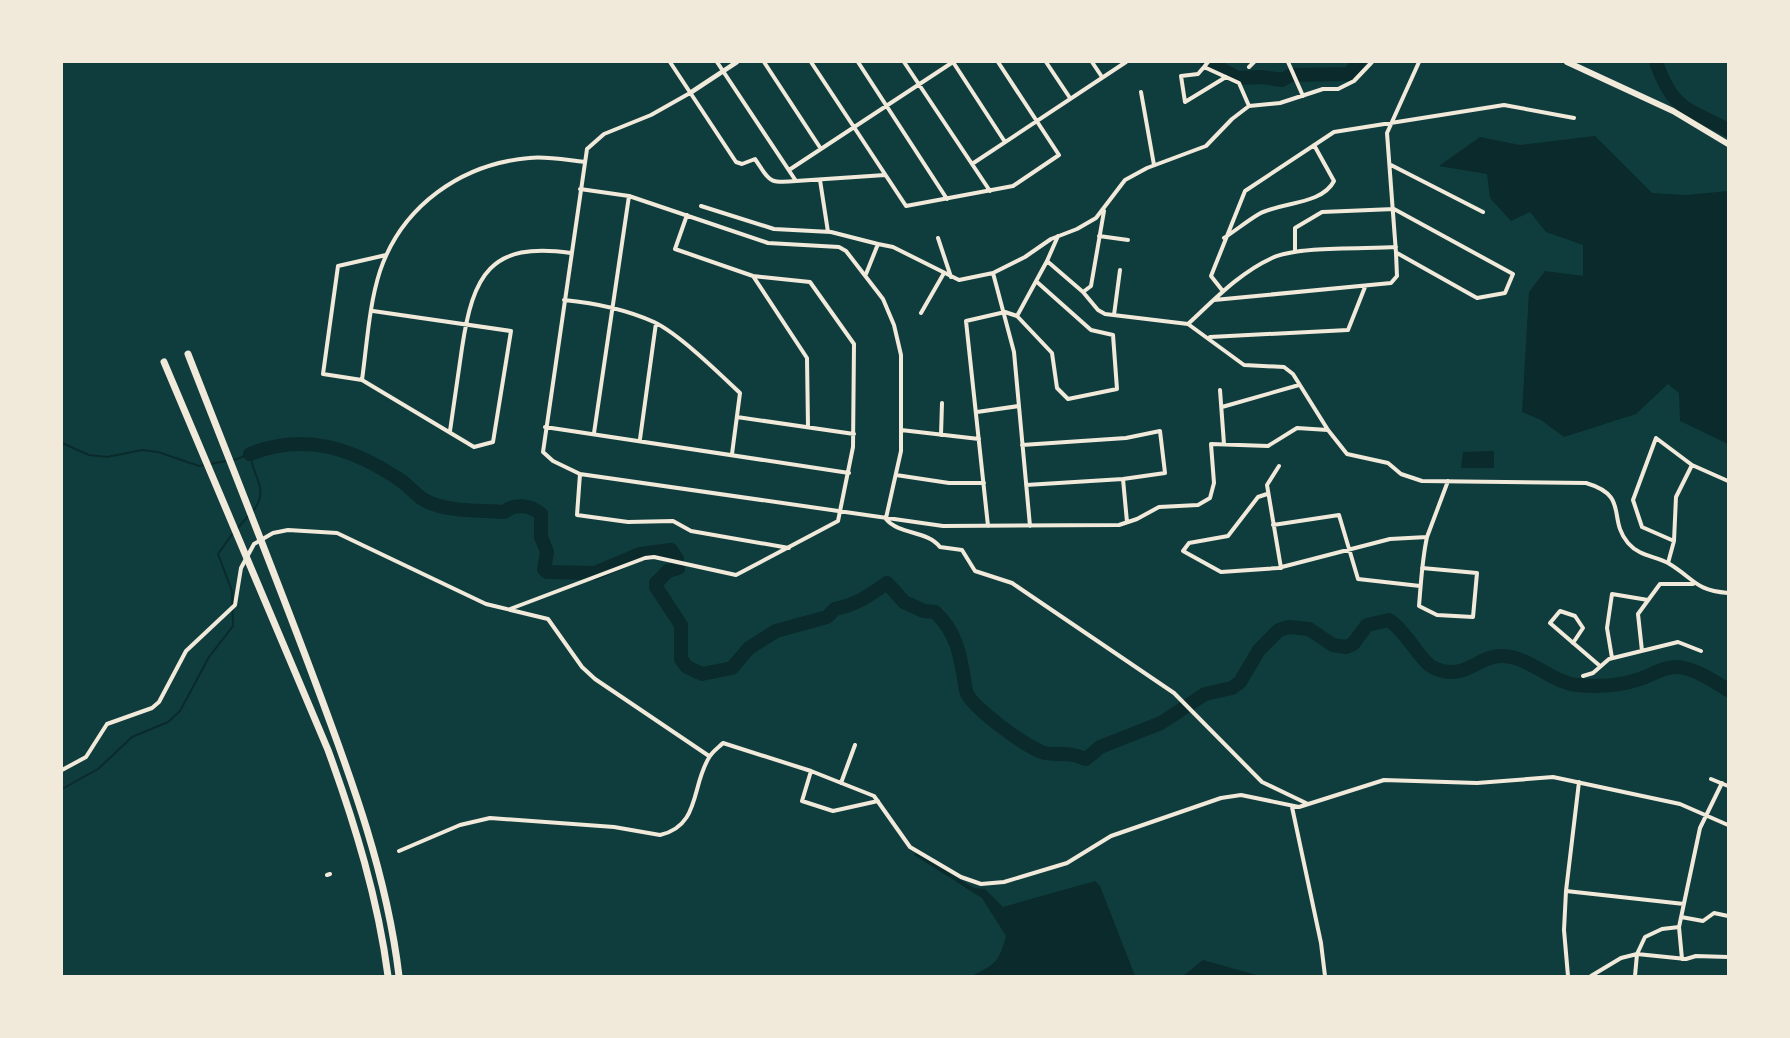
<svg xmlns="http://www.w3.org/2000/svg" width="1790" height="1038" font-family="Arial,sans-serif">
	<rect width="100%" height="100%" fill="#0f3d3e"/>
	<path fill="#0a2a2b" d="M1595,136L1652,193L1687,195L1728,191V444L1680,421L1679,393L1668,384L1636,414L1564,437L1541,420L1522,412L1529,292L1545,271L1583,276V245L1546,232L1530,212L1511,221L1490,198L1487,174L1439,166L1480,137L1520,145Z
		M1494,451V468H1461L1463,452Z
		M916,853L974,888L985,889L1003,907L1095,881L1100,886L1135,976H971C995,965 999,962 1006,936L982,898L914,855Z
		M1203,960L1260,976H1183Z"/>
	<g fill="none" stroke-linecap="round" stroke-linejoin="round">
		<path stroke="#0a2a2b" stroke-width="2" d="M62,443L89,455L107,457L142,450L158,452L199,466L237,459L250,454C253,478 270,489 253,511
			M237,529L249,515
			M62,789L98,769L132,737L168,722L180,711L209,657L233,626L232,591L218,554L233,533"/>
		<path stroke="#0a2a2b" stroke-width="14" d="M1207,62L1238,78L1262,77L1282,80L1291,75L1349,74L1359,62
			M1656,62C1673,110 1686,108 1728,130
			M250,454C304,433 350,447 397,478C408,484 416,496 426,501C448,512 480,510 504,512C515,503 530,505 541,514V537L547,552L544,569L547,572L595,573L640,554L671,550L677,559L678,568L668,571L656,583V587L681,625V659L687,667L702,674L732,668L749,648L776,631L827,617L835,609C856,605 870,595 887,583L904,602L924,611L935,612C959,634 961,661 966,691C969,706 1030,750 1045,753C1054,755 1064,753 1073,755C1078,755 1081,758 1086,759L1100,747L1161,723L1205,694L1232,688L1240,682L1259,650L1279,630L1289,627L1309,629L1333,645L1346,647L1353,644L1367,625L1389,620C1406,631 1420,660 1432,667C1465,683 1476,656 1501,656C1530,656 1550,682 1577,685C1598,687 1620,686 1640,679C1654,674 1668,664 1684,668C1699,671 1715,682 1728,690"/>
		<path stroke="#f1e9da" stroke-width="4" d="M670,62L736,162L742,164L755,159C770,181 768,184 796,181
			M717,62L796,181L885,175
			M764,62L821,149
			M811,62L906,206L1013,186L1059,155L998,62
			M858,62L947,199
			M904,62L990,191
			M953,62L1005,142
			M1046,62L1070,98
			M1092,62L1102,77
			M1288,62L1303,96
			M1204,67L1208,62
			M1249,67L1254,62
			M1226,77L1185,102L1181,76L1198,74L1204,67L1239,83L1249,106
			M1141,92L1154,165
			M690,93L651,115L604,134L587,149L543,452L553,461L580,474L943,526L1119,525L1137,519L1159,507L1198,505L1210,498L1214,483L1211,444L1268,446L1297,428L1328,430
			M972,164L1126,62
			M1391,165L1483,212
			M789,170L953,62
			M820,180L828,232
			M580,189L629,196L768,243L839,247L846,251L883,299L894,325L901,355V451L886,518
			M701,206L774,229L831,232L878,244
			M1099,236L1128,240
			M938,238L951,277
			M1224,238C1235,231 1247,221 1259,214C1280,202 1322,205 1334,181L1314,145
			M1295,252V228L1322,212L1394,209L1513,274L1505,293L1477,298L1397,253
			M1047,261L1058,236
			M993,273L1014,352L1030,526
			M866,274L878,244L893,247L959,280L993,273L1025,257L1051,239L1077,229L1096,218L1125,180L1147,168L1206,146L1232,119L1249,106L1280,103L1323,89H1338L1354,81L1372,62
			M753,276L807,358L808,427
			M1222,290L1211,276L1245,191L1334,132L1504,105L1574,118
			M1083,292L1091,286L1104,211
			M564,300C595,303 625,309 654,322C679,334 719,373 740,393L732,454
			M1214,300L1391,283L1397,276L1396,253L1387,133L1419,62
			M373,311L511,331L493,442L474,447L362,380L323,374L338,266L386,255
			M921,313L944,273
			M1114,315L1120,270
			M1017,316L1047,261L1083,292L1098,310L1105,314L1188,324L1244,365L1284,367L1293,374L1328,430L1347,454L1388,463L1401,474L1422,481L1586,483C1630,496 1607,518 1628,543C1639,556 1655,556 1668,563C1695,579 1694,590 1728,593
			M1188,324C1214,300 1239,273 1272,258C1298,246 1365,249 1396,247
			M1210,337L1348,330L1365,287
			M362,380C367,344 369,305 380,271C402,206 461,164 529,158C546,156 566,160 584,162
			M1220,390L1224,444
			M1222,407L1299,385
			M977,412L1019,406
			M737,417L854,434
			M545,427L849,473
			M901,430L979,439
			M450,431C454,403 458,376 462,348C473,275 490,241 571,253
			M594,433L629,196
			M941,435L942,403
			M640,439L656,323
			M1022,445L1126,438L1160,431L1165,473L1123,479L1026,485
			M1279,466L1267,485L1281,568
			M580,474L577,515L628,522L673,521L691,531L789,548
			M896,475L949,483H984
			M1123,479L1127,522
			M1267,494L1258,497L1228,536L1189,543L1183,551L1221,572L1278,568L1390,539L1427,537L1448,481
			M886,519C899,535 927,530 940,547L962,550L975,571L1012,583L1174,693L1262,782L1308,804
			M1273,525L1339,515L1358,579L1420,586
			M988,526L966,321L1005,312L1017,316L1052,353L1057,388L1068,399L1117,389L1113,335L1091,330L1037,282
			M1674,541L1676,497L1692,465
			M1668,563L1674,541L1642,527L1633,500L1656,438L1692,465L1728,481
			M1422,568L1477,573L1473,617L1437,615L1419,606C1421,583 1422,560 1427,537
			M510,609L645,558L654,557L736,575L838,521L853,447L854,344L810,282L753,276L675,249L687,215
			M1573,643L1583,628L1575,616L1560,611L1550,623L1600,666
			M1642,651L1638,614L1660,584H1693
			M1612,658L1607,628L1612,594L1648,600
			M1583,676L1593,673L1609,659L1678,642L1701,651
			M62,770L86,757L107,724L152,708L159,702L186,651L235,605L241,568L254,544L273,533L288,530L337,533L486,604L548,619L582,667L595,679L709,756
			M811,771L802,801L833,811L878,801
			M1711,779L1728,786
			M841,783L855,745
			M1292,807L1321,943L1325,976
			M399,851L460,825L490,818L614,827L660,835C701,826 691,784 710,756C713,751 719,747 723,743L811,771L874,796L910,847L961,877L981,884L1004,882L1067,863L1111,836L1221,798L1241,795L1299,807L1384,780L1477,783L1553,777L1680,804L1728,825
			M327,875L330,874
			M1566,891L1684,904
			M1681,917L1703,921L1714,913L1728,916
			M1682,959L1679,927L1700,828L1722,783
			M1568,976L1564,930L1566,891L1579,782
			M1591,976L1621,958L1637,954L1686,959L1696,956L1728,957
			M1635,976L1637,954L1645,937L1662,929L1679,927"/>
		<path stroke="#f1e9da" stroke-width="4.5" d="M690,93L737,62"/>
		<path stroke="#f1e9da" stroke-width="6" d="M1567,62L1673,111L1728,144"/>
		<path stroke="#f1e9da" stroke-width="7" d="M188,354C231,464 275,574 316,684C352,780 387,875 399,976
			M164,362L328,750C355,824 378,899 388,976"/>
	</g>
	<rect width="1790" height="1038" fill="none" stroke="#f1e9da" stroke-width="126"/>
</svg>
